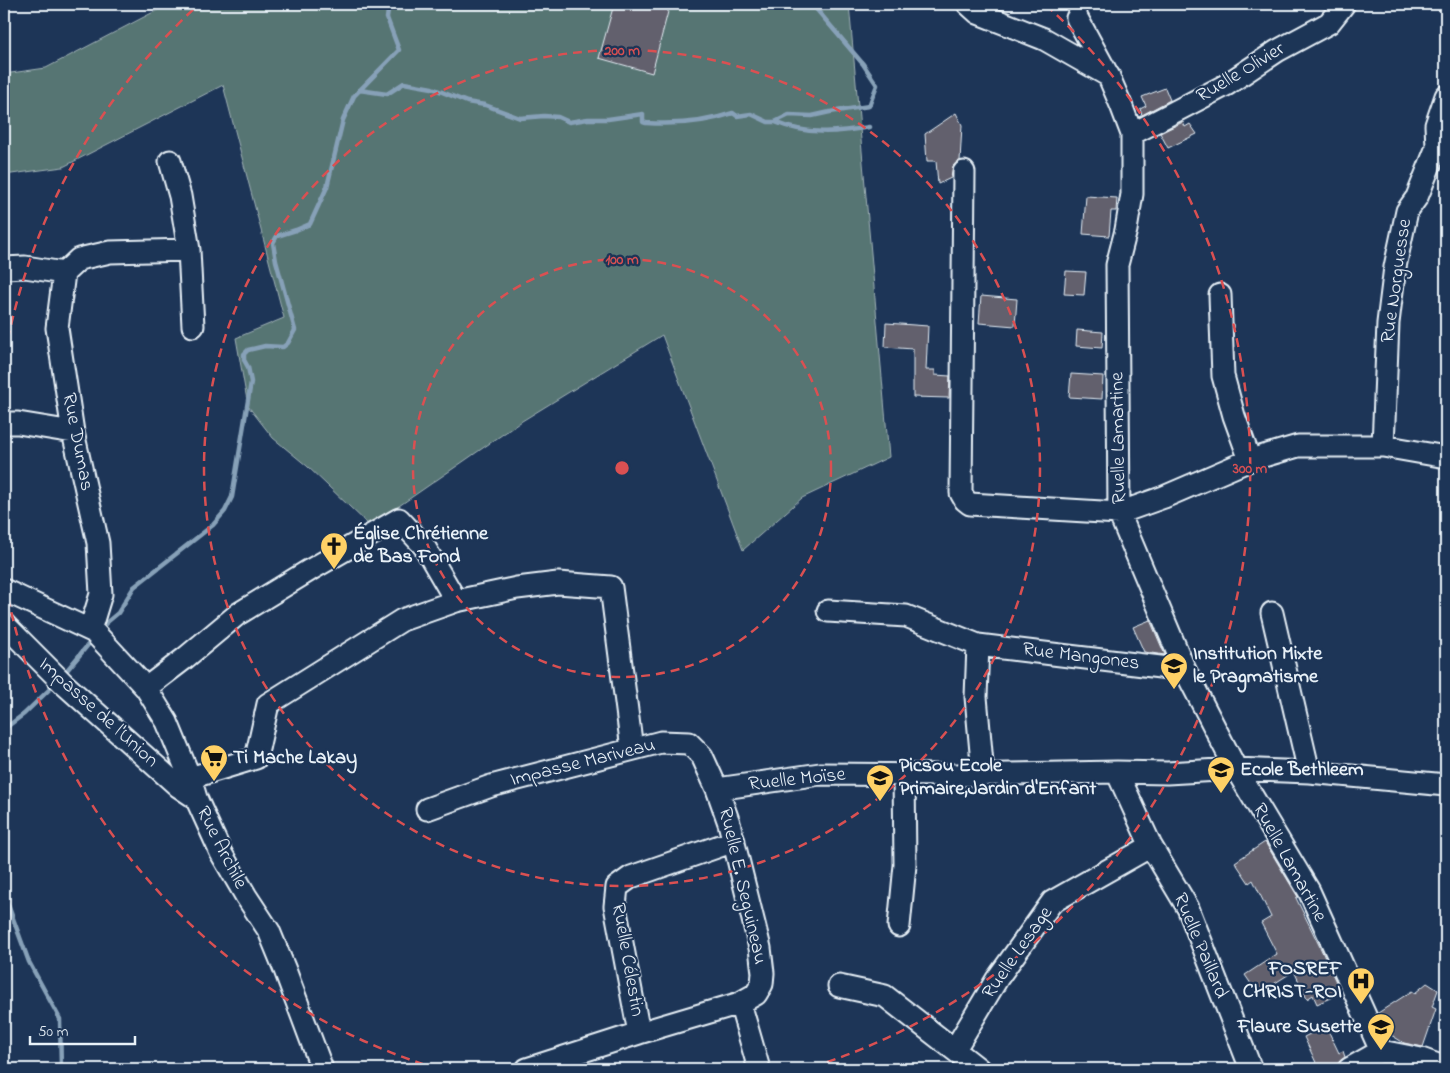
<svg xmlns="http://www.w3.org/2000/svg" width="1450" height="1073" font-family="'Indie Flower',sans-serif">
	<rect width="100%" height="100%" fill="#1d3557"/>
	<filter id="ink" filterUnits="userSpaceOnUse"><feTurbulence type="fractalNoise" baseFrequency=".02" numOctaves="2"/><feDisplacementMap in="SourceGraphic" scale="10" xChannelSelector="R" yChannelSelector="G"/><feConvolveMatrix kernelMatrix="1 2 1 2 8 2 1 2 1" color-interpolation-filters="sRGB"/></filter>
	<g filter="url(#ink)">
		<path fill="#577473" stroke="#a0b2b6" d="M169,4H849L889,457L802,498L743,550L662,335L522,421L370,526L307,466L273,438L248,406L236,338L284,318L223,85L63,167L4,175V74L46,68Z"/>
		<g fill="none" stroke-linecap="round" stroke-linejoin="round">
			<path stroke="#87a1b8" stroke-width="4.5" d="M359,90L387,94L404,83L432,88L467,102L485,105L520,118L544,116L558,117L569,122L588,119H608L643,114V122L646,123C677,125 704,123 733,113L737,116L751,114L768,122H775L789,115L812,116L830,112L869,106L877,85L863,64L812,4
				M775,122C806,135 837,133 869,127
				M100,630L106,623L118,613L134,587L213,525L225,511L232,497L251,382L248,367L244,360V354L248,350L265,346L283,347L288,343L295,330L276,261L273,243L277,236L296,230L310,224L327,187L343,120L354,96L399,50L387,18L389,4
				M63,675L92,640
				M4,729L24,714L55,684
				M4,894L29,962L60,1019L61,1069"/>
		</g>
		<path fill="#62606d" stroke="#e8f1f8" d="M614,4H670L652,73L599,58Z
			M1165,88L1170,100L1142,115L1140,109L1146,106L1142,97Z
			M956,113L962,125L960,161L953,166L951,178L938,184L936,161H927L925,134Z
			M1183,122L1185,127L1190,124L1197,134L1168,148L1160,133Z
			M1086,196L1117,198L1116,211H1111L1109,236L1083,234Z
			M1066,271L1086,272L1084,295L1064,294Z
			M981,296L1017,299L1015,326L979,323Z
			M886,323L928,326L926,370H935V375L950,376L949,398L913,397V349L885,347Z
			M1077,330L1103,332L1102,348L1076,346Z
			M1071,374L1103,376L1102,399L1069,397Z
			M1150,620L1165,655L1144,652L1133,627Z
			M1265,842L1298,897L1296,898L1320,947L1341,993L1317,1004L1313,995L1307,999L1294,971L1258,994L1245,975L1277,954L1261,923L1271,917L1253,880L1249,883L1235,862Z
			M1427,983L1438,990L1432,1007L1436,1009L1423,1047L1404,1043L1391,1035L1383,1026L1378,1013L1412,991L1415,993Z
			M1326,1026L1339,1053L1343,1051L1345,1057L1339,1062L1336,1069H1319L1304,1037Z"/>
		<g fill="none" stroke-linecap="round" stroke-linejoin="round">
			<g stroke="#e8f1f8" stroke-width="25">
				<path id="minor" d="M968,4L978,13L1044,39L1109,76
					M1077,18L1109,77L1121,105L1132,134V194L1126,230L1117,265L1119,513L1185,670L1236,769L1309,891L1381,1051
					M1132,134L1226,85L1277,51L1329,23L1344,4
					M170,161L180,196L189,250L193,326
					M964,172L961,493L965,500L970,504L1119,513L1164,497L1250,460L1298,446H1383L1446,457
					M4,268L25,267L64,273
					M1220,295L1223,376L1234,416L1250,460
					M4,423H18L73,432
					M1383,446L1388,323L1395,267L1407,211L1417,197L1437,147L1436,125L1446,96
					M4,590L94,632L146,688L167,722L190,778L196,798L221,853L246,896L269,931L285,970L322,1069
					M828,611L906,616L978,645L1185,670
					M1272,613L1309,772
					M4,624L64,684L178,786L196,798
					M90,630L101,594L98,543L73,432L57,328L64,273L79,259L110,252L189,250
					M978,645L976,697L983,774
					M146,688L184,659L238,614L310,570L399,519L424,546L456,601
					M1117,772L1151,846L1188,908L1251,1069
					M190,778L256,758L268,704L402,620L456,601L517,588L558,583L611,587L632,749
					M717,789L820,774L951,775L1117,772L1167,773L1236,769L1309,772L1446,785
					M427,809L491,786L661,742L689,743L702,756L717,789L729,823L760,948L763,973L762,984L756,994L740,1003L639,1033L527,1069
					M899,926L905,865L904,774
					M839,986L885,996L979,1069
					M740,1003L759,1069
					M639,1033L615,906L617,887L631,877L734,841
					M955,1049L997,979L1052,902L1151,846
					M1349,1069L1381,1051L1421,1059L1446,1068"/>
			</g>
			<use href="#minor" stroke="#1d3557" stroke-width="21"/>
		</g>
	</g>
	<g fill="none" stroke="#da5052" stroke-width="2.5" stroke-dasharray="9 6">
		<circle cx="622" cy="468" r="209"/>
		<circle cx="622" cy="468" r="418"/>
		<path d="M438 1069A628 628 0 0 1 5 582M5 354A628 628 0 0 1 198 5M1046 5A628 628 0 0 1 806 1069"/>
	</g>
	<defs>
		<g id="church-pin" transform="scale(1.4375)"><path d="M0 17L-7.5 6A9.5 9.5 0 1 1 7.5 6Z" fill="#ffd166" stroke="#1d3557"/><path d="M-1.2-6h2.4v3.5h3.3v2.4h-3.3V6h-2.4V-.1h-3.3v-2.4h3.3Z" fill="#111"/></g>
		<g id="school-pin" transform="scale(1.4375)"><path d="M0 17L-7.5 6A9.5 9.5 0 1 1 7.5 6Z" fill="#ffd166" stroke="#1d3557"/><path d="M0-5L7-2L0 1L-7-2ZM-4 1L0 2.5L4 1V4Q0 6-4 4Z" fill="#111"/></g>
		<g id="supermarket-pin" transform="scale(1.4375)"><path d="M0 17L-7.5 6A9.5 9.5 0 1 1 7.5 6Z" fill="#ffd166" stroke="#1d3557"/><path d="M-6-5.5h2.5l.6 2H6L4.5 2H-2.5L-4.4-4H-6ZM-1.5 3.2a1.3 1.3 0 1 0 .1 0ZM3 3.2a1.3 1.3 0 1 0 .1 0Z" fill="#111"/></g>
		<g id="hospital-pin" transform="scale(1.4375)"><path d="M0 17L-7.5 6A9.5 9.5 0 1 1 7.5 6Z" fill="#ffd166" stroke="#1d3557"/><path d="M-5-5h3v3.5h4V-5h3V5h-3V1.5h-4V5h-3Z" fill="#111"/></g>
	</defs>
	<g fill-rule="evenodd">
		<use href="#church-pin" x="334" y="546"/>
		<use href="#school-pin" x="1174" y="666"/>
		<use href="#supermarket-pin" x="214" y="758"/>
		<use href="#school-pin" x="1221" y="770"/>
		<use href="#school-pin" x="880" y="778"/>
		<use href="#hospital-pin" x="1361" y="981"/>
		<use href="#school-pin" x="1381" y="1027"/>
	</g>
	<g text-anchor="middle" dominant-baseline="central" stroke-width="4.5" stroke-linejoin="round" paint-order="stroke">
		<g font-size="20" fill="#e8f1f8" stroke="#1d3557">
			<text transform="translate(1241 73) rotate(-31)">Ruelle Olivier</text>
			<text transform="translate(1397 281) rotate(-82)">Rue Norguesse</text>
			<text transform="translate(1119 438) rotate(-91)">Ruelle Lamartine</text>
			<text transform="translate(77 442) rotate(79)">Rue Dumas</text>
			<text transform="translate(1081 657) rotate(7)">Rue Mangones</text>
			<text transform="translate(98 713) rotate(42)">Impasse de l'Union</text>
			<text transform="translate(583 763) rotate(-14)">Impasse Mariveau</text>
			<text transform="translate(797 780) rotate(-6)">Ruelle Moïse</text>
			<text transform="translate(221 848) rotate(63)">Rue Archile</text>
			<text transform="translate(1289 863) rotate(61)">Ruelle Lamartine</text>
			<text transform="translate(742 886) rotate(77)">Ruelle E. Seguineau</text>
			<text transform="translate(1200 946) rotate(67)">Ruelle Paillard</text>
			<text transform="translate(1018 953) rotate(-55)">Ruelle Lesage</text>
			<text transform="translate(627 960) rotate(80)">Ruelle Célestin</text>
		</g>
		<g font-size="20" font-weight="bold" fill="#e8f1f8" stroke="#1d3557" text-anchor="start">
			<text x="353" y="534">Église Chrétienne<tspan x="353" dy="23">de Bas Fond</tspan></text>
			<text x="1193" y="654">Institution Mixte<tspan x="1193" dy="23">le Pragmatisme</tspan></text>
			<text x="233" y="758">Ti Mache Lakay</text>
			<text x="899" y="766">Picsou Ecole<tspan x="899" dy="23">Primaire,Jardin d'Enfant</tspan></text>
			<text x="1240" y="770">Ecole Bethleem</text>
			<text x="1342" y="969" text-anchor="end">FOSREF<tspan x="1342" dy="23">CHRIST-ROI</tspan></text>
			<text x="1362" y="1027" text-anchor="end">Flaure Susette</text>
		</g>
	</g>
	<circle cx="622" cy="468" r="8" fill="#da5052" stroke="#1d3557" stroke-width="2.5"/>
	<g font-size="15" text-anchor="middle" font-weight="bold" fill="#da5052" stroke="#1d3557" stroke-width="4.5" stroke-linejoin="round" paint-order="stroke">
		<text x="622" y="55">200 m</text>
		<text x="622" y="264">100 m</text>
		<text x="1250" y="473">300 m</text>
	</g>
	<rect width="1450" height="1073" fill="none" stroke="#1d3557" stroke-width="20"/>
	<rect x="10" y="10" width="1430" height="1053" fill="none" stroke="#e8f1f8" stroke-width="2" filter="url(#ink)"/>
	<path d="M30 1036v8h105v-8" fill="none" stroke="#e8f1f8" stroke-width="2.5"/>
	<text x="38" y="1036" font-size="15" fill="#e8f1f8" stroke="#1d3557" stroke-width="4" paint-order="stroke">50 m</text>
</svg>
